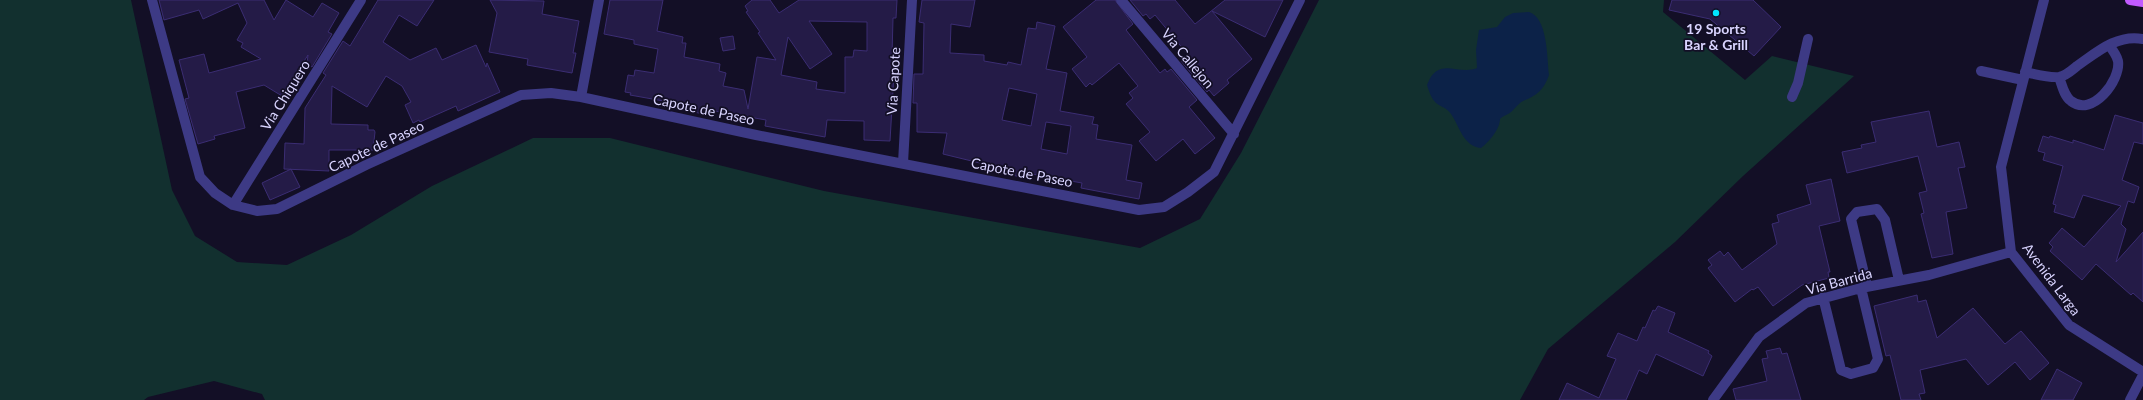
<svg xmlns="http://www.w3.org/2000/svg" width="2143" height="400" font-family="Lato,sans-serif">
	<rect width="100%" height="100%" fill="#130f26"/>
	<path fill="#12302f" d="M0,0H131L172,190L195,236L237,262L287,265L351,235L432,186L533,138H610L824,191L1140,248L1200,219L1241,153L1319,0H1664L1663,12L1745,80L1772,56L1854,76L1743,176L1675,242L1548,349L1520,400H265L262,394L214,381L148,397L144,400H0Z"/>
	<path fill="#0c2248" d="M1529,12C1548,18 1547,58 1549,75C1544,90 1536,96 1523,101C1517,104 1514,111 1508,114C1504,116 1503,116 1500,119C1500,129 1489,142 1481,148C1463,146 1460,127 1451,114C1446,107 1441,107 1436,103C1431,98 1429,91 1427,85C1438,55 1458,76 1477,68L1476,50L1479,30L1497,27L1505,17L1513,13Z"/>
	<path fill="#241b47" stroke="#3b2d73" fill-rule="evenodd" d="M159,0H264L274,20L286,0L313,17L322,3L339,13L328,32L332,34L312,67L307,64L308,55L282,96L264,85L236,92L245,128L214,136L215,139L198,144L185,99L189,98L179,60L204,54L209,73L261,59L241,47L243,43L237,40L247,23L238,3L203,19L199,10L164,20Z
		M378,0H434L417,26L399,15L383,42L410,60L436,48L442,60L476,45L486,67L487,63L500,92L458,111L456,106L420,122L419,120L413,123L405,105L411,102L402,86L386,76L367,107L332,86L331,124L368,125V130H374L375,132L373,150H329V171L284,169L285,143L304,144L305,108L326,75L323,73L343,41L350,46Z
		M490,0L544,1L542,14L579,21L573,53H576L572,73L527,65L528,59L489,52L497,13Z
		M610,0H663L657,31L683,37L682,43H686L684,57L720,64L719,71L726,73L723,86L744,90L748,109L757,57L776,60L758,33L760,32L746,12L748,11L745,6L752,0H770L779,13L799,0H897L896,18H893L892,56H895L890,141L864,140V121L827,120L825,137L765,126L766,120L715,111L714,116L668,107L669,102L630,95L631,93L625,92L628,75L634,76L635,70L654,73L658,49L634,44V40L604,34ZM809,21L867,22V51L854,50L853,57H845V93L816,89L817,82L781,75L788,37L810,69L832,54Z
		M922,0H975L970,27L951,24L950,53L984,55V61L1007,65L1008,62L1021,65L1028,28L1036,29L1037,22L1055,26L1046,69L1067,73L1060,111L1094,117L1092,124L1098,125L1096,139L1132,145L1126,180L1142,183L1139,199L1081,188L1082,183L1032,174L1031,179L987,170L988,165L943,154L947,133L917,132V103H913L914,74H923L924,23L919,22ZM1009,88L1037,94L1031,126L1002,120ZM1046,122L1071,126L1067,154L1041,149Z
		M1096,0H1115L1133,24L1126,30L1160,73L1165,69L1167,72L1171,69L1197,100L1189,107L1215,138L1195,154L1183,139L1156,161L1139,141L1150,132L1126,104L1133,98L1129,93L1138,86L1119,63L1092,85L1090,83L1086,87L1072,69L1087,57L1063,27Z
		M1130,0H1175L1195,24L1225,0H1283L1265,37L1212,11L1252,59L1227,80L1229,83L1214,96L1209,90L1207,92L1181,61L1189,56L1155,15L1150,19L1146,14L1143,16Z
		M1672,0H1753L1781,27L1754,56L1710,19L1669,10Z
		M733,36L735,49L723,51L720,38Z
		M1929,111L1937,147L1959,142L1965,167L1958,168L1967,208L1946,212L1953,254L1932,258L1921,214L1924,213L1919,193L1927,191L1918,156L1847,173L1842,152L1862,148L1861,145L1876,142L1871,122Z
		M2115,115L2143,123V144L2134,142L2122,180L2139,187L2134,203L2128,201L2121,224L2126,229L2116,262L2143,232V302L2133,293L2131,295L2096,264L2082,280L2050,251L2053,247L2049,243L2062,228L2084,247L2121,206L2083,195L2074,218L2054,212L2056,205L2053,204L2063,166L2043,160L2045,153L2038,151L2043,136L2049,138L2050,136L2073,143V140L2104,150Z
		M291,169L300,187L270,200L262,183Z
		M1831,179L1840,221L1819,226L1830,272H1828L1829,278L1802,285L1773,306L1758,287L1753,290L1752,289L1735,302L1708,268L1712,265L1708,260L1720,251L1724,256L1728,252L1742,270L1777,244L1772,224L1779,222L1777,215L1811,204L1806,185Z
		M1917,295L1918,302L1926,300L1937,338L1973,308L2005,344L2021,331L2049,363L2030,380L2015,362L1988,385L1966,359L1920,370L1925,393L1919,394L1921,400H1901L1890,355L1886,356L1874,306Z
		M1658,306L1675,313L1668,332L1709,351L1708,353L1712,356L1703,376L1656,354L1647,374L1639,370L1626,400H1559L1567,383L1599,398L1616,359L1607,356L1618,333L1637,341L1643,327L1645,328L1653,310L1655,311Z
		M1780,348L1782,354L1787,353L1801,400H1736L1733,389L1767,381L1762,359L1768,358L1766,351Z
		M2057,369L2082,383L2073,400H2041Z"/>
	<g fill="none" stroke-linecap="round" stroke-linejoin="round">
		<path stroke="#3d3a85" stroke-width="10" d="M152,0L200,177L215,193L233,205L257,211L277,209L366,165L521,95L551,93L581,97L756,135L1139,210L1164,207L1188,192L1214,172L1300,0
			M1121,0L1234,134
			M2044,0L2001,167L2011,252L2069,325L2143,372
			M1981,71L2023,80
			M2025,72C2035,74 2048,78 2059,77C2066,76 2072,70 2077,66C2097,52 2117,34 2143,39
			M2059,77C2062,85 2064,96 2071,101C2092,118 2121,80 2118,61C2117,56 2112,49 2109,45
			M581,97L599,0
			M1792,97L1798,83L1808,39
			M903,163L912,0
			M233,205L361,0
			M1867,286L1851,219L1857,212L1877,209L1885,220L1899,280
			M1823,297L1841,370L1851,374L1873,368L1878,359L1861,288
			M1713,400L1759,337L1806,303L1861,288L1929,275L2011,252
			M2130,400L2143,375"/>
		<path stroke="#c25bff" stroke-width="10" d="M2130,0L2143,2"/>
	</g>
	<circle fill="#00e5ff" stroke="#130f26" stroke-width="1.5" cx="1716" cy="13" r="4"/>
	<g text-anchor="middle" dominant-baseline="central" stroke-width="3.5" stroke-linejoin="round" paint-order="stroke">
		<g font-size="14" font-weight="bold" fill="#d9d4ff" stroke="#130f26">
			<text x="1716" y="28">19 Sports<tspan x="1716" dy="16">Bar &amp; Grill</tspan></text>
		</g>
		<g font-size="14" fill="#d9d4ff" stroke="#130f26">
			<text transform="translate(1188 58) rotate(50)">Via Callejon</text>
			<text transform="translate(893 81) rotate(-87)">Via Capote</text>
			<text transform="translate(285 95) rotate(-58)">Via Chiquero</text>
			<text transform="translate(704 109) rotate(12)">Capote de Paseo</text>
			<text transform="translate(376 146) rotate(-25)">Capote de Paseo</text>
			<text transform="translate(1022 172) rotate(11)">Capote de Paseo</text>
			<text transform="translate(2052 279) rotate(53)">Avenida Larga</text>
			<text transform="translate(1839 281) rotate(-15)">Via Barrida</text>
		</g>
	</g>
</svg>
